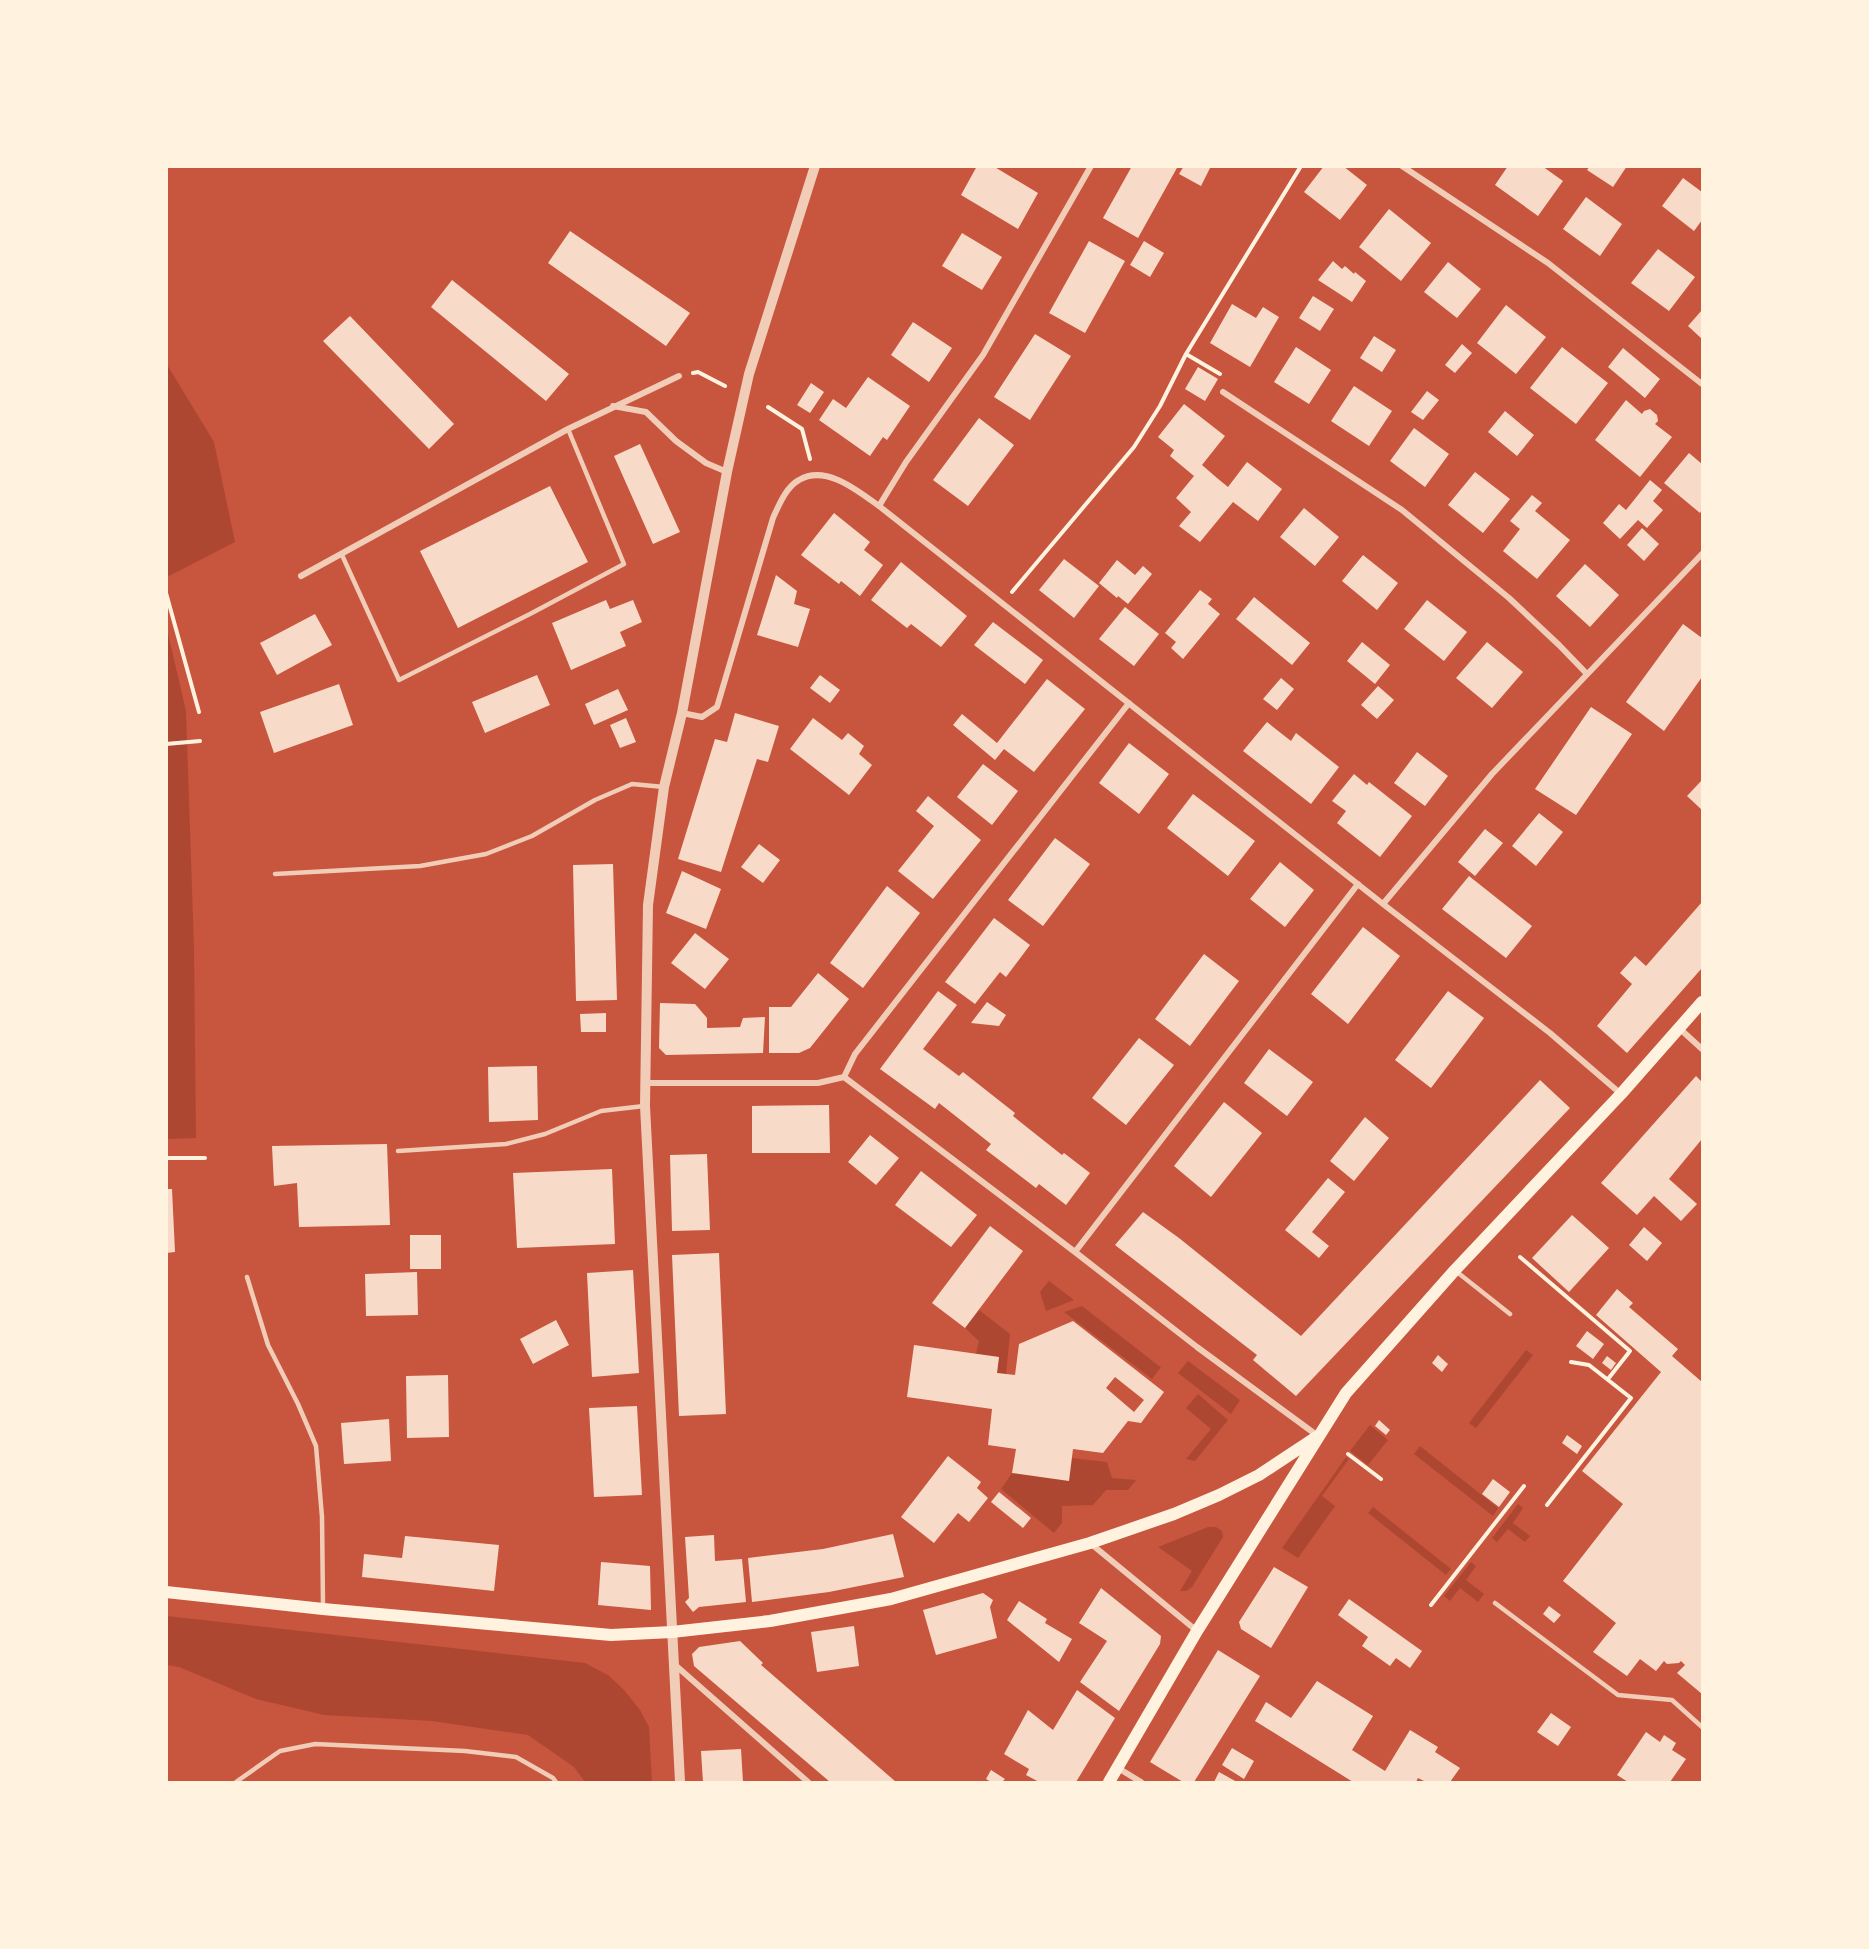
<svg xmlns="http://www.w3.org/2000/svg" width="1869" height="1949" font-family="'Roboto Condensed',sans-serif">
	<rect width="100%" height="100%" fill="#c8553d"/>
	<path fill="#ae4732" d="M166,363L214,442L235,542L167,577Z
		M166,625L186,711L194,947L196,1138L167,1139Z
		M1049,1281L1074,1300L1046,1311L1040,1292Z
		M1082,1306L1159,1366L1161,1367L1152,1379L1064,1312Z
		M979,1310L1010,1334L1006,1374L997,1373L999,1357L976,1354L979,1341L965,1328Z
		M1526,1350L1533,1355L1476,1428L1469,1423Z
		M1188,1361L1240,1400L1231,1414L1178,1373Z
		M1198,1394L1228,1420L1195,1461L1186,1459L1211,1429L1186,1408Z
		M1370,1425L1388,1440L1368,1465L1350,1451Z
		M1420,1446L1498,1508L1493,1516L1414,1454Z
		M1346,1457L1349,1459L1322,1496L1335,1506L1298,1558L1282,1548Z
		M1071,1458L1107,1462L1112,1478L1136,1480L1128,1490H1106L1093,1505L1062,1506V1523L1054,1533L1001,1489L1012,1473Z
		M1518,1504L1523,1508L1513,1523L1530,1536L1525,1542L1508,1529L1497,1542L1492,1538Z
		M1373,1507L1451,1569L1446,1575L1368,1513Z
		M1208,1527H1216L1222,1531L1223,1537L1192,1587L1186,1591H1180L1192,1571L1158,1547Z
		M1471,1562L1476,1566L1466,1580L1484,1594L1478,1602L1460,1588L1450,1601L1444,1596Z
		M167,1616L585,1663L608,1675L624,1690L640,1710L649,1727L652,1782H585L574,1767L528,1735L432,1721L324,1715L256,1699L179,1667L167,1665Z"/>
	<path fill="#f7dbc8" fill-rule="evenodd" d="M977,166H993L1038,193L1018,229L961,195Z
		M1132,166H1178L1138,238L1103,218Z
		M1184,166H1211L1201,186L1179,174Z
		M1324,166H1343L1367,185L1340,220L1304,192Z
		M1508,166H1542L1563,181L1538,216L1495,185Z
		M1590,166H1627L1613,187L1587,170Z
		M1683,178L1702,192V220L1694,231L1662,206Z
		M1586,197L1622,224L1600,256L1563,229Z
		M1389,209L1431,243L1401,281L1359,247Z
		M570,231L690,313L666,346L548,263Z
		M962,233L1002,257L982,290L942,266Z
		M1089,241L1125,261L1085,333L1049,313Z
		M1144,241L1164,253L1150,277L1130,265Z
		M1658,249L1695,277L1669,311L1631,283Z
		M1333,261L1342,269L1345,266L1354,274L1355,272L1366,281L1352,302L1318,280Z
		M1448,262L1481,289L1457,318L1424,292Z
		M452,280L569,374L546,401L431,307Z
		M1313,296L1334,309L1320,331L1299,318Z
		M1232,304L1256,318L1263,307L1279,317L1250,367L1210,343Z
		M1506,305L1546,337L1516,374L1477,343Z
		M1702,310V339L1688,326Z
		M350,316L454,424L429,449L323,341Z
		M913,322L952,348L929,382L891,355Z
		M1035,334L1071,356L1030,420L994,397Z
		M1374,336L1396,350L1382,372L1360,358Z
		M1462,344L1472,353L1455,373L1445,365Z
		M1296,347L1331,370L1309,404L1274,382Z
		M1562,347L1608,383L1576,424L1530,388Z
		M1623,348L1660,379L1645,398L1608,367Z
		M1198,367L1218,379L1205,401L1185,389Z
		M868,377L910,406L887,440L883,437L870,456L819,420L833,399L846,408Z
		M811,383L824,392L810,413L797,405Z
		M1354,386L1392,411L1369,446L1331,421Z
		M1427,391L1439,400L1423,420L1411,412Z
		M1626,400L1642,414L1644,411L1650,409L1657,415L1658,421L1655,424L1672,437L1640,477L1595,440Z
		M1184,404L1225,436L1202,465L1217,478L1228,487L1247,462L1282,489L1258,521L1233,502L1200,542L1179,526L1191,512L1176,498L1194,476L1170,456L1174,450L1158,437Z
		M1505,411L1534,435L1517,456L1488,432Z
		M979,418L1014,445L968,506L933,480Z
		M1414,428L1449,454L1425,487L1390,461Z
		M640,444L680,532L653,544L614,456Z
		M1689,453L1702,464V509L1700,513L1664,483Z
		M1475,472L1510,499L1483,533L1448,505Z
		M1650,480L1662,490L1653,501L1663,510L1647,528L1638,520L1620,539L1603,523L1619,504L1626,510Z
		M550,486L588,562L458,628L420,551Z
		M1532,495L1542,503L1535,511L1570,540L1537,579L1503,551L1520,529L1510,521Z
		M1304,508L1339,537L1315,566L1280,537Z
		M834,513L870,542L864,550L883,565L860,596L841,581L839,584L801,555Z
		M1642,528L1659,544L1644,561L1627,545Z
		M1363,555L1398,583L1377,610L1342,581Z
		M1064,559L1099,586L1074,618L1039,590Z
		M1117,560L1135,575L1143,566L1152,574L1128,604L1118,596L1117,598L1099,583Z
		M901,562L967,616L941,647L911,624L907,628L871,600Z
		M1585,564L1619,595L1590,627L1556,596Z
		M776,575L797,591L794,604L810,609L798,647L757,635Z
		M1200,590L1212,599L1208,604L1220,614L1183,659L1171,648L1176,642L1165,633Z
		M1254,597L1310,643L1292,665L1236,619Z
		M606,600L610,609L633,600L642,622L620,632L626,646L571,670L552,623Z
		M1427,600L1467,632L1444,661L1404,629Z
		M1125,607L1159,634L1134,666L1099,639Z
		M315,614L332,645L277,675L260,643Z
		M993,622L1043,660L1025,684L974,645Z
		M1683,624L1702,638V677L1664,731L1626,702Z
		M1362,642L1390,665L1375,684L1347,661Z
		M1487,642L1523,672L1492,708L1456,678Z
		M537,675L550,705L485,733L472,702Z
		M820,675L840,690L830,703L810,688Z
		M1281,678L1294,689L1277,710L1263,699Z
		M1047,679L1085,709L1034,772L1004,749L995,760L953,725L962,714L997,743Z
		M339,684L353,725L274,753L260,712Z
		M1378,686L1394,700L1377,719L1361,705Z
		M618,689L628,710L594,725L585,704Z
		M1591,707L1632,734L1576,815L1535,789Z
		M735,713L779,726L768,762L757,759L721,872L678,859L715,739L727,742Z
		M626,718L636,742L620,748L610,725Z
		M813,718L842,740L848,733L864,746L859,754L872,765L849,795L790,749Z
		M1267,722L1291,741L1296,733L1339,767L1311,804L1243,751Z
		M1129,743L1169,774L1139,814L1099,783Z
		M1417,752L1448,776L1425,806L1394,783Z
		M983,764L1018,791L992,825L957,797Z
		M1354,774L1367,785L1369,782L1412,816L1380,857L1337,823L1346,811L1332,801Z
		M1702,780V810L1687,796Z
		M1193,794L1255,841L1228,876L1167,828Z
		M928,796L981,840L933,899L898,871L934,826L916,811Z
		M1539,813L1563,832L1536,866L1512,846Z
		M1485,829L1503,843L1475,876L1458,862Z
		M1055,838L1090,864L1043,926L1008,900Z
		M759,844L780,860L763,883L741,867Z
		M1280,862L1314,890L1285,927L1250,899Z
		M613,864L617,1000L576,1001L573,865Z
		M682,871L721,889L706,929L666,913Z
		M1469,876L1532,926L1506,958L1442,909Z
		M887,886L920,913L863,988L830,963Z
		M1702,902V968L1627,1053L1597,1026L1632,984L1620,973L1635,956L1646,966Z
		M994,918L1030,945L1006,977L1000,972L975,1004L945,982Z
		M1363,927L1400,956L1348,1024L1311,994Z
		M695,933L729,959L705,989L671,963Z
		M1204,954L1239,981L1190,1046L1155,1019Z
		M818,973L849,999L810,1048L799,1053H769V1007H791Z
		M938,991L957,1005L923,1049L959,1076L963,1072L1015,1113L1013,1116L1038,1136L1062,1155L1064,1153L1090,1173L1066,1205L1039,1184L1036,1188L986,1150L991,1144L939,1103L935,1109L880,1069Z
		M1448,991L1484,1018L1431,1088L1395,1060Z
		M987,1002L1006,1015L999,1026L971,1023Z
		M660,1003L695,1004L707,1018V1028L740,1027L743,1018L765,1017L763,1053L666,1055L659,1048Z
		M606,1013V1032H581L580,1014Z
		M1139,1038L1174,1065L1126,1125L1092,1098Z
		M1269,1049L1313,1082L1287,1116L1244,1083Z
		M537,1066L538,1120L489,1122L488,1067Z
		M1696,1076L1702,1082V1139L1669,1179L1697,1204L1681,1221L1654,1196L1637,1215L1601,1183Z
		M1540,1080L1570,1108L1296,1396L1253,1360L1257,1355L1115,1245L1143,1212L1179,1238L1301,1336Z
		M1224,1102L1262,1133L1211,1197L1174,1166Z
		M829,1105L830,1153H752V1106Z
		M1365,1117L1389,1138L1354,1181L1330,1161Z
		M870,1135L899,1158L876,1185L848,1162Z
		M387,1144L390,1225L299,1227L297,1183L274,1186L272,1146Z
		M707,1154L710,1230L672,1231L670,1155Z
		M612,1169L615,1244L517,1248L513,1173Z
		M921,1171L977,1215L951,1247L895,1205Z
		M1328,1178L1345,1192L1312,1232L1329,1246L1319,1258L1285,1230Z
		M166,1189H172L175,1252L166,1253Z
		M1572,1215L1609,1248L1569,1292L1532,1258Z
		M990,1226L1023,1251L965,1328L932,1303Z
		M1644,1227L1662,1243L1647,1261L1629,1245Z
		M410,1235H441V1269H410Z
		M719,1253L726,1414L679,1416L672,1255Z
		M633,1270L639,1373L592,1377L587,1273Z
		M417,1272L418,1315L366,1316L365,1274Z
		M1617,1289L1633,1303L1629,1307L1678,1349L1672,1356L1702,1382V1694L1677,1673L1685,1665L1681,1661L1679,1663L1667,1664L1664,1661L1656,1671L1640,1659L1627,1676L1593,1652L1616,1623L1563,1581L1623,1504L1582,1471L1661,1372L1596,1315Z
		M556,1320L569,1345L533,1364L520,1339Z
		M1073,1321L1164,1392L1141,1423L1128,1421L1103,1453L1073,1449L1069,1481L1012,1473L1016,1449L988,1445L992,1409L907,1397L914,1345L999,1357L997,1373L1015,1375L1019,1344ZM1115,1377L1144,1400L1134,1412L1106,1388Z
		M1587,1331L1604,1344L1593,1359L1576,1346Z
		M1438,1355L1448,1364L1442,1372L1432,1363Z
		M1607,1356L1616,1363L1611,1370L1602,1363Z
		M448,1375L449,1437L407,1438L406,1376Z
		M637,1406L642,1495L594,1497L589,1408Z
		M389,1419L391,1461L344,1464L341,1423Z
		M1379,1420L1390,1430L1386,1435L1375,1426Z
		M1567,1435L1582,1446L1577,1454L1562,1443Z
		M948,1456L981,1482L977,1488L988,1498L969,1522L958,1513L934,1543L901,1517Z
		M1493,1479L1510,1492L1499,1507L1482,1494Z
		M999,1492L1031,1518L1023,1528L991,1502Z
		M893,1534L904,1577L829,1592L752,1602L748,1558L823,1549Z
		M714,1535L715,1561L742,1559L746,1602L699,1607L693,1612L685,1602L689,1598L685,1537Z
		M405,1536L499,1545L494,1591L362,1577L364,1554L402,1558Z
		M601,1562L650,1566L651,1610L598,1605Z
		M1274,1567L1308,1587L1271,1648L1241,1629L1239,1622Z
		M1101,1588L1161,1636L1160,1644L1119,1711L1080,1682L1107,1641L1079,1623Z
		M983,1593L993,1600L990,1607L997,1638L936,1655L923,1610Z
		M1349,1599L1422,1651L1410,1668L1396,1658L1390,1666L1362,1646L1368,1637L1338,1615Z
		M1019,1601L1047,1619L1045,1623L1072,1639L1059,1662L1007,1620Z
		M1549,1606L1561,1615L1554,1623L1543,1614Z
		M854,1626L859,1666L817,1672L811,1632Z
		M740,1641L763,1663L761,1665L896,1782H830L694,1666L692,1654L699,1647Z
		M1218,1650L1260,1676L1194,1782H1183L1150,1762Z
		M1317,1681L1373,1716L1352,1750L1385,1771L1410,1730L1438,1747L1435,1752L1460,1768L1450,1782H1426L1418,1778L1416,1782H1353L1255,1721L1266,1702L1291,1718Z
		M1077,1690L1115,1718L1076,1782H1039L1026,1775L1029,1769L1004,1754L1028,1710L1053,1730Z
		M1551,1713L1571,1727L1558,1746L1537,1732Z
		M1646,1732L1660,1742L1664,1735L1676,1743L1672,1750L1686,1759L1670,1782H1628L1617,1775Z
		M1232,1748L1254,1761L1244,1779L1222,1765Z
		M741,1749L743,1782H703L701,1751Z
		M991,1770L1005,1779L1002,1782H991L986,1779Z
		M1219,1772L1237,1782H1214Z"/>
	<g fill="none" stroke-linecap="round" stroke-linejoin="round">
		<path stroke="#fff3e0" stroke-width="4" d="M1186,354L1220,374
			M693,373L698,372L725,386
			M768,407L802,429L810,459
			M1012,592L1134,447L1160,406L1186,354L1301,166
			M166,593L199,712
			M166,744L200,741
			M166,1158H205
			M1520,1257L1630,1351L1608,1379
			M1348,1454L1381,1479
			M1547,1505L1631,1398L1589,1365L1571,1362
			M1431,1605L1524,1486"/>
		<path stroke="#f1ccb7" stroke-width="4.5" d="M342,555L399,680L530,614L624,564L568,429
			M275,874L420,866L486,854L532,836L595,800L632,784L664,787
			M398,1151L506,1144L545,1134L601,1111L644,1106
			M1457,1272L1510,1314
			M247,1277L268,1345L298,1404L316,1446L322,1517L323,1606
			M1495,1603L1618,1695L1672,1700L1702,1727
			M236,1782L280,1751L315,1744L465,1751L516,1757L553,1778L556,1782"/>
		<path stroke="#f1ccb7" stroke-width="6" d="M1402,166L1548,263L1702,384
			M1223,392L1402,510L1509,598L1559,645L1587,674
			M613,406L646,412L676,441L706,463L727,472
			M879,506L906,462L983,355L1091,166
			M301,576L568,429L679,376
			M682,713L702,717L717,707L773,518C779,505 786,487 799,480C826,464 858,491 879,506L1383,904L1550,1033L1621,1094
			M1383,904L1492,774L1702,554
			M1679,1028L1702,1049
			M844,1077L855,1054L1129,703
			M645,1083H818L844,1077L1075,1252L1197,1347L1318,1436
			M1075,1252L1358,884
			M1090,1543L1197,1631
			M674,1664L808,1782
			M1118,1768L1141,1782"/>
		<path stroke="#f1ccb7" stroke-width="10" d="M680,1782L645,1106L648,905L664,787L682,713L727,472L749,374L815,166"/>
		<path stroke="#fff3e0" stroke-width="12" d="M166,1592L323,1609L611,1635L672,1632L770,1621L891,1599L1090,1543L1174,1514L1219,1495L1259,1475L1318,1436
			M1109,1782L1197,1631L1346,1393L1455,1270L1621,1094L1702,1002"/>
	</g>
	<rect width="1869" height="1949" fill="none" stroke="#fff3e0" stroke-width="336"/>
</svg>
